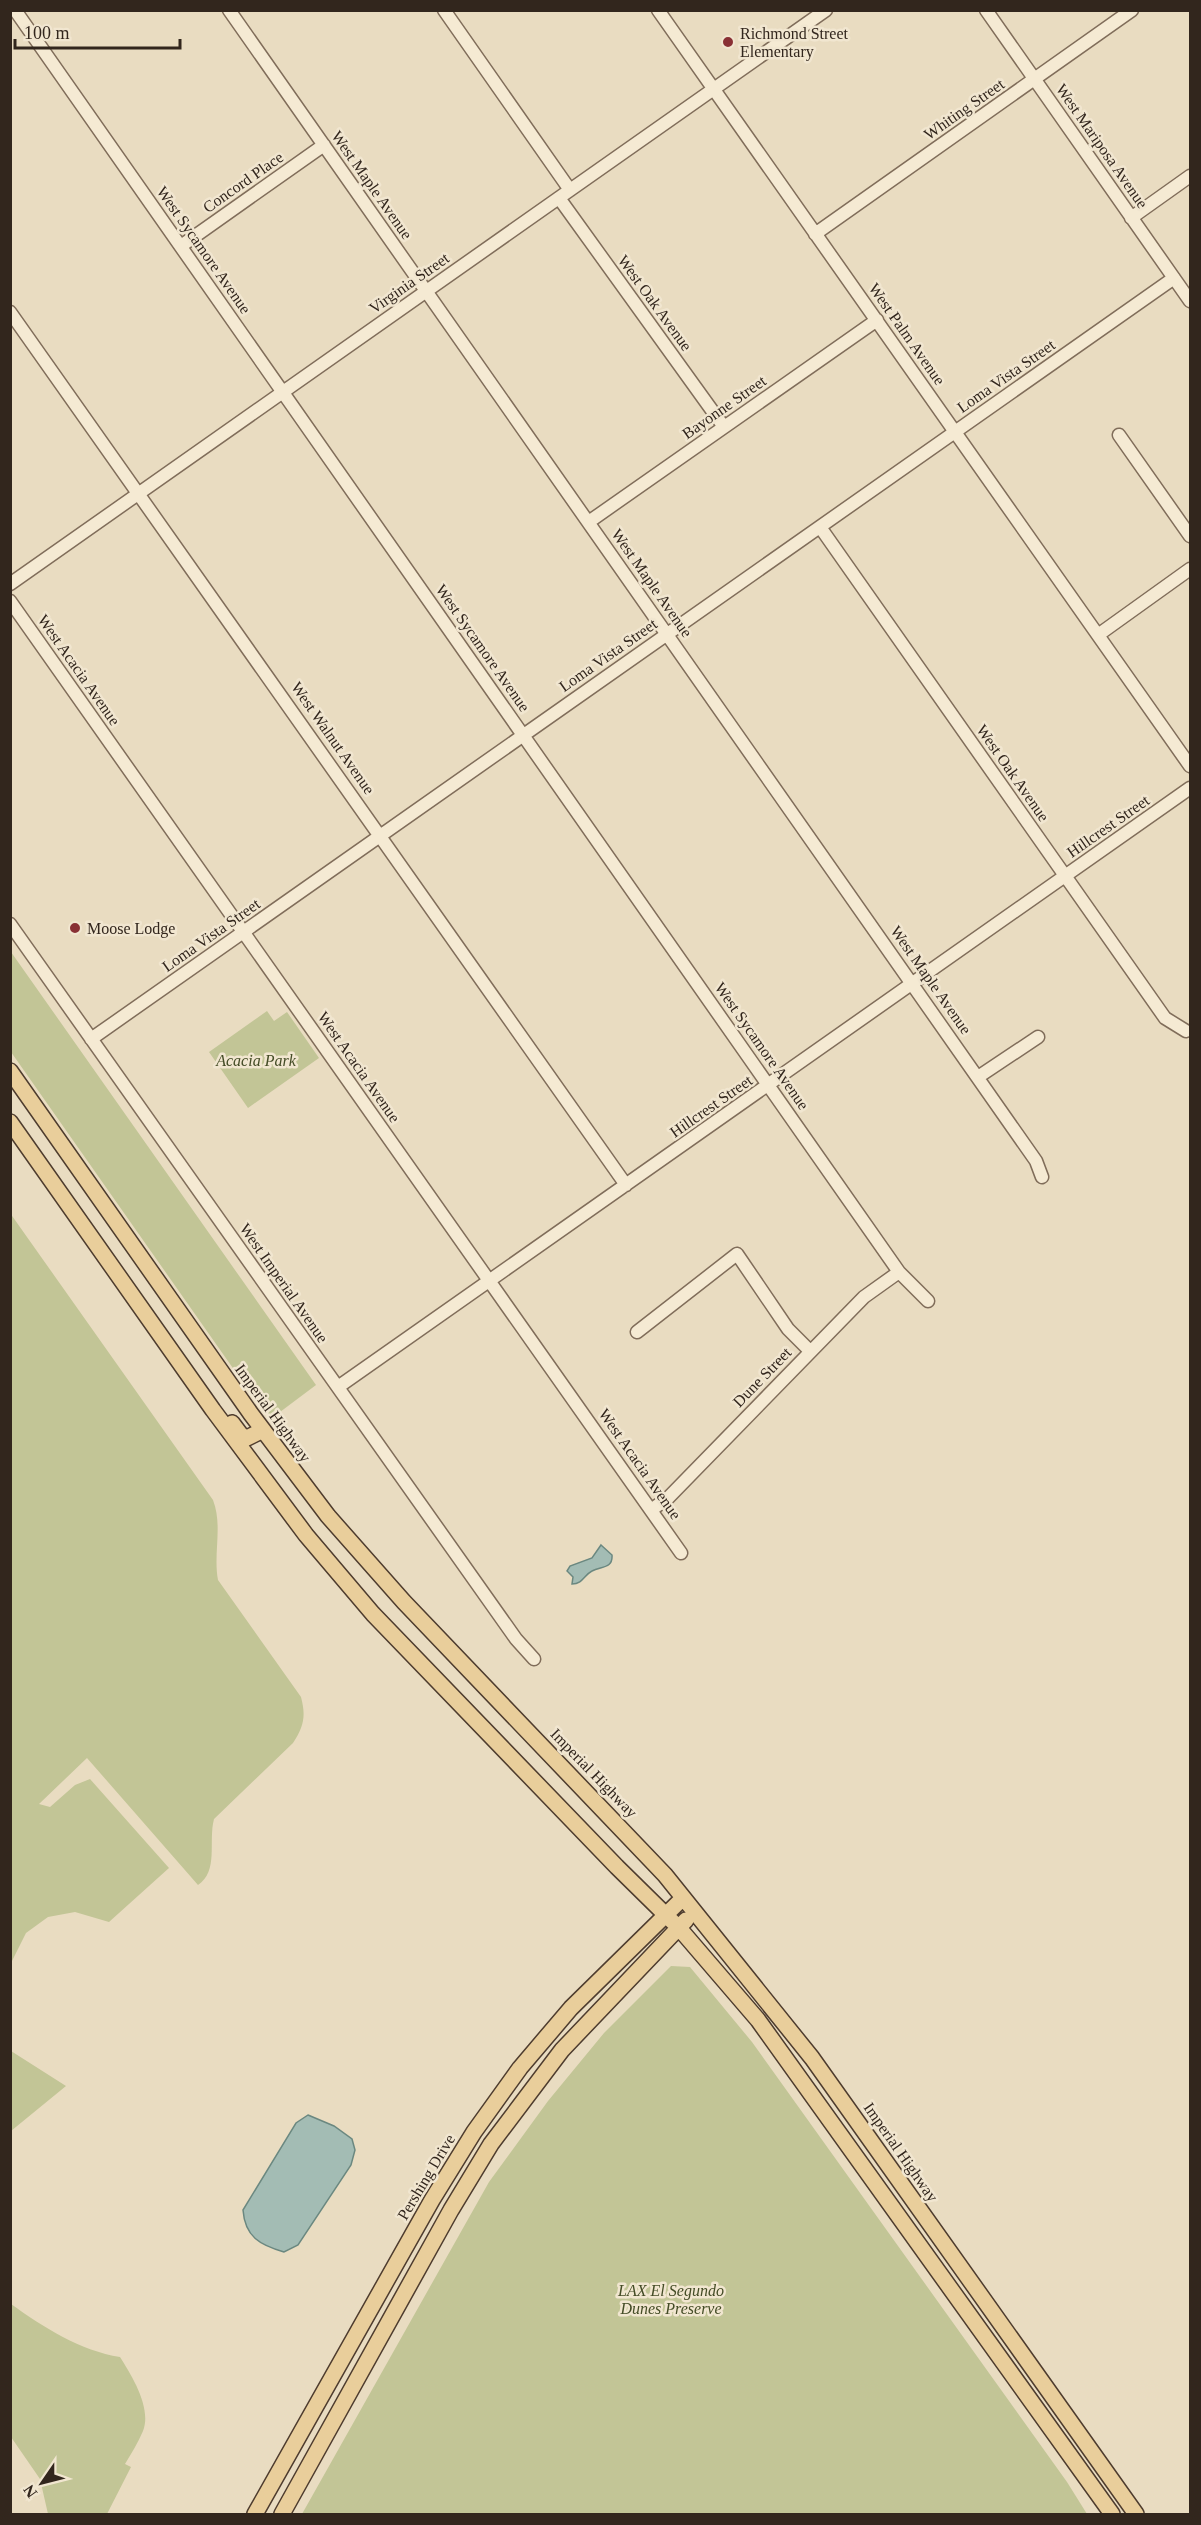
<svg xmlns="http://www.w3.org/2000/svg" width="1201" height="2525" font-family="'Times New Roman',serif">
	<rect width="100%" height="100%" fill="#e9dcc1"/>
	<path fill="#c2c596" d="M11,952L316,1385L272,1418L263,1411L11,1052Z
		M267,1011L274,1021L287,1012L319,1058L248,1108L209,1052Z
		M10,1213L213,1500C223,1526 213,1553 218,1580L301,1697C306,1716 304,1726 293,1743L214,1819C208,1842 219,1871 198,1885L87,1758L39,1804L50,1807L75,1785L90,1779L169,1868L109,1922L75,1912L48,1917L26,1933L11,1963Z
		M671,1966L690,1967L752,2042L1067,2482L1087,2514H302L489,2182L548,2101L604,2033Z
		M11,2051L66,2086L11,2131Z
		M11,2304C43,2327 81,2351 120,2357C132,2376 152,2408 143,2431C138,2443 131,2454 125,2464L131,2467L107,2514H48L40,2479L11,2437Z"/>
	<path fill="#a3bcb4" stroke="#6b8880" stroke-width="1.5" d="M601,1545L612,1555C613,1569 601,1566 592,1571C584,1575 583,1584 572,1584L573,1577L567,1571L570,1566L592,1558Z
		M308,2115L334,2126L352,2139L355,2150L351,2165L298,2245L284,2252C260,2245 245,2237 243,2210L296,2123Z"/>
	<g fill="none" stroke-linecap="round" stroke-linejoin="round">
		<g stroke="#806d5a" stroke-width="15">
			<path id="minor" d="M15,10L899,1272L928,1301
				M229,10L1036,1161L1042,1177
				M444,10L570,190
				M658,10L1190,766
				M986,10L1190,301
				M559,198L724,427
				M1131,218L1190,176
				M815,234L1132,10
				M181,246L324,145
				M10,312L626,1185
				M1119,435L1190,536
				M590,521L877,320
				M820,527L1165,1018L1186,1031
				M10,584L826,10
				M10,601L681,1553
				M1098,635L1190,569
				M10,924L516,1639L534,1659
				M91,1039L1174,278
				M978,1077L1038,1037
				M637,1332L737,1254L788,1329L810,1351
				M338,1387L1190,788
				M651,1510L668,1498L864,1297L899,1272"/>
		</g>
		<g stroke="#4e3c2e" stroke-width="18">
			<path id="major" d="M10,1071L251,1414L328,1516L404,1602L665,1875L812,2058L1136,2514
				M10,1122L213,1410L306,1535L373,1614L617,1867L679,1928L758,2020L1112,2514
				M232,1423L241,1435L247,1438L263,1430
				M255,2514L432,2200L474,2132L520,2068L571,2008L683,1898
				M282,2514L451,2210L491,2144L562,2050L686,1920"/>
		</g>
		<use href="#minor" stroke="#f5ead3" stroke-width="12"/>
		<use href="#major" stroke="#e9ce9b" stroke-width="15"/>
	</g>
	<g fill="#893034" stroke="#f1e6d0" stroke-width="2">
		<circle cx="728" cy="42" r="6"/>
		<circle cx="75" cy="928" r="6"/>
	</g>
	<g text-anchor="middle" dominant-baseline="central" stroke-width="5" stroke-linejoin="round" paint-order="stroke">
		<g font-size="16" fill="#32261d" stroke="#f1e6d0" text-anchor="start">
			<text x="740" y="33">Richmond Street<tspan x="740" dy="18">Elementary</tspan></text>
			<text x="87" y="928">Moose Lodge</text>
		</g>
		<g font-size="16" fill="#32261d" stroke="#f1e6d0">
			<text transform="translate(964 109) rotate(-35)">Whiting Street</text>
			<text transform="translate(1102 146) rotate(55)">West Mariposa Avenue</text>
			<text transform="translate(243 182) rotate(-35)">Concord Place</text>
			<text transform="translate(372 185) rotate(55)">West Maple Avenue</text>
			<text transform="translate(204 250) rotate(55)">West Sycamore Avenue</text>
			<text transform="translate(409 283) rotate(-35)">Virginia Street</text>
			<text transform="translate(655 303) rotate(54)">West Oak Avenue</text>
			<text transform="translate(907 334) rotate(55)">West Palm Avenue</text>
			<text transform="translate(1006 376) rotate(-35)">Loma Vista Street</text>
			<text transform="translate(724 407) rotate(-35)">Bayonne Street</text>
			<text transform="translate(652 583) rotate(55)">West Maple Avenue</text>
			<text transform="translate(483 648) rotate(55)">West Sycamore Avenue</text>
			<text transform="translate(608 655) rotate(-35)">Loma Vista Street</text>
			<text transform="translate(79 670) rotate(55)">West Acacia Avenue</text>
			<text transform="translate(333 738) rotate(55)">West Walnut Avenue</text>
			<text transform="translate(1013 773) rotate(55)">West Oak Avenue</text>
			<text transform="translate(1108 826) rotate(-35)">Hillcrest Street</text>
			<text transform="translate(211 935) rotate(-35)">Loma Vista Street</text>
			<text transform="translate(931 980) rotate(55)">West Maple Avenue</text>
			<text transform="translate(762 1046) rotate(55)">West Sycamore Avenue</text>
			<text transform="translate(359 1067) rotate(55)">West Acacia Avenue</text>
			<text transform="translate(711 1106) rotate(-35)">Hillcrest Street</text>
			<text transform="translate(284 1283) rotate(55)">West Imperial Avenue</text>
			<text transform="translate(762 1377) rotate(-46)">Dune Street</text>
			<text transform="translate(273 1413) rotate(54)">Imperial Highway</text>
			<text transform="translate(640 1464) rotate(55)">West Acacia Avenue</text>
			<text transform="translate(594 1773) rotate(46)">Imperial Highway</text>
			<text transform="translate(901 2152) rotate(55)">Imperial Highway</text>
			<text transform="translate(426 2177) rotate(-59)">Pershing Drive</text>
		</g>
		<g font-size="16" font-style="italic" fill="#444c26" stroke="#f1e6d0">
			<text x="256" y="1060">Acacia Park</text>
			<text x="671" y="2290">LAX El Segundo<tspan x="671" dy="18">Dunes Preserve</tspan></text>
		</g>
	</g>
	<rect width="1201" height="2525" fill="none" stroke="#32261d" stroke-width="24"/>
	<g transform="translate(42 2483) rotate(235)" stroke="#f1e6d0" stroke-width="4.5" paint-order="stroke">
	<path d="M0-4.5L10 22L0 15L-10 22Z" fill="#32261d"/>
	<text y="-9" font-size="16" font-weight="bold" text-anchor="middle" fill="#32261d">N</text>
	</g>
	<path d="M15 39v9h165v-9" fill="none" stroke="#32261d" stroke-width="3"/>
	<text x="24" y="39" font-size="18" fill="#32261d" stroke="#f1e6d0" stroke-width="4.5" paint-order="stroke">100 m</text>
</svg>
